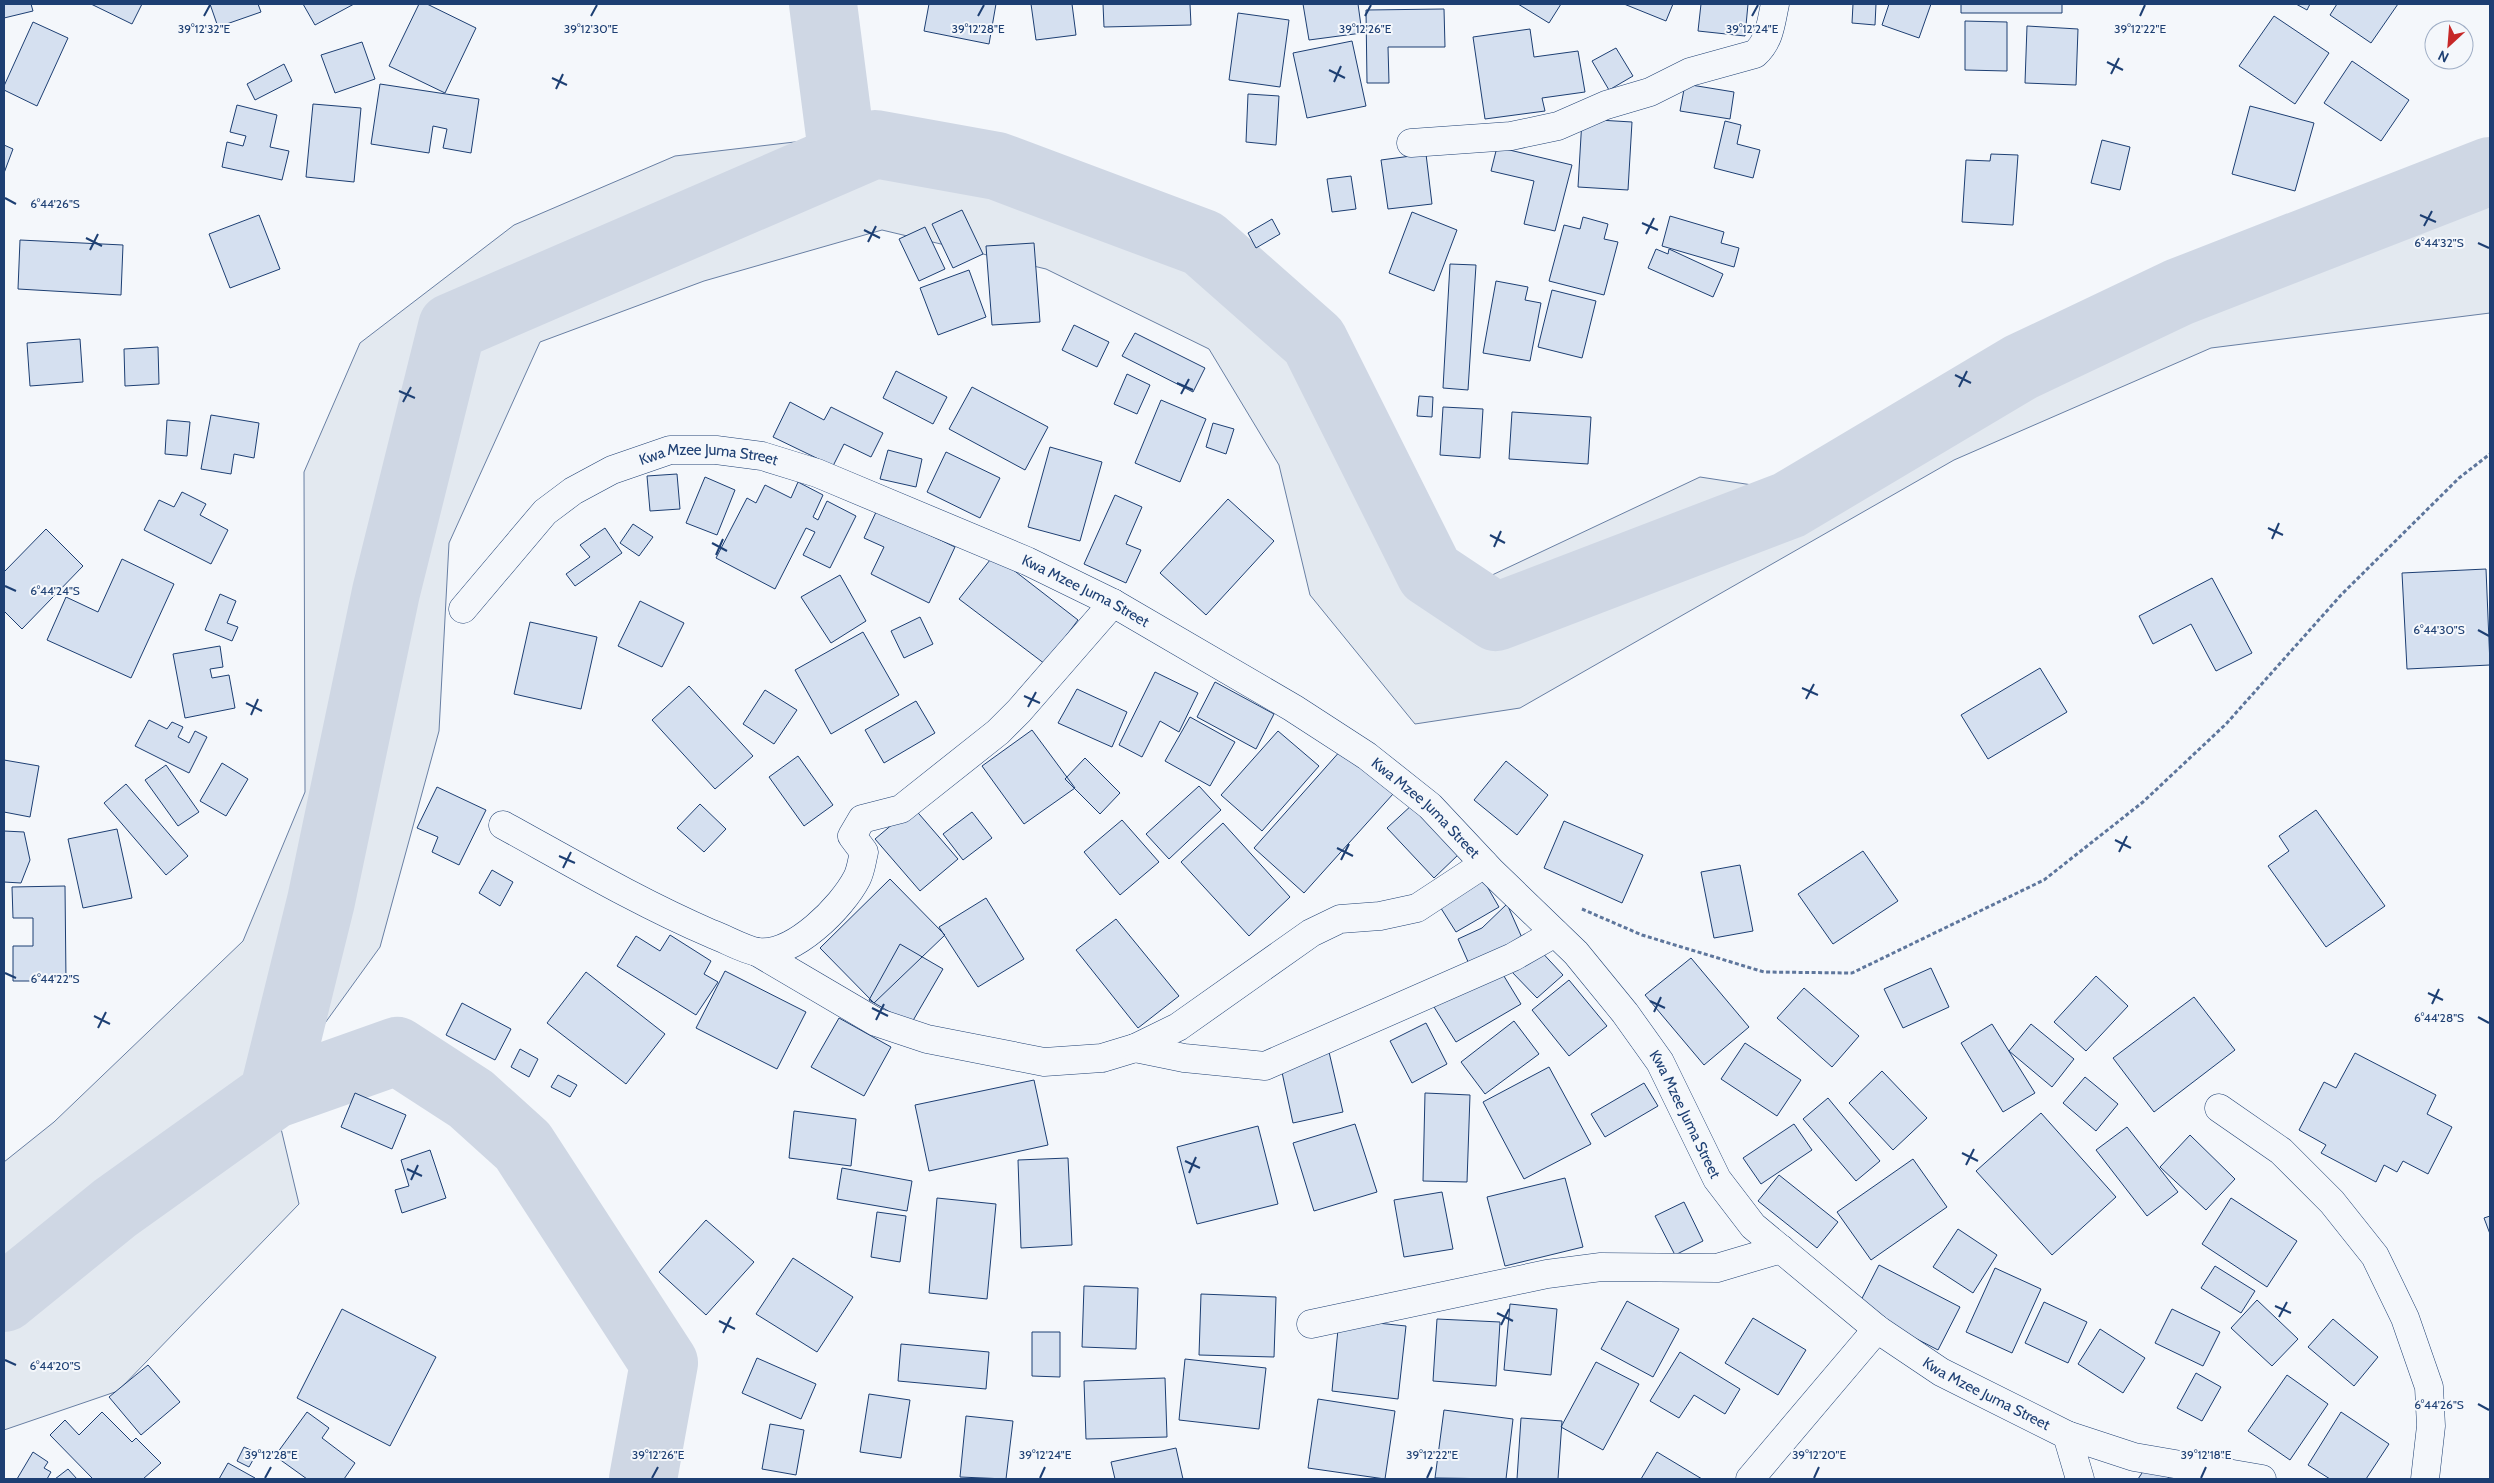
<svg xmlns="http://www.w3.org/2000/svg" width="2494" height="1483" font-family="Cabin,sans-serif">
	<rect width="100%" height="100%" fill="#f4f7fb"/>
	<path fill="#e3e9f0" stroke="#687fa3" d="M897,130L1069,177L1298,318L1437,601L1700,477L1811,494L2162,294L2438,205L2490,168V313L2211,348L1954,460L1520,708L1415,724L1310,595L1279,465L1209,349L1046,269L882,230L704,281L540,342L449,543L439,731L380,947L273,1095L299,1204L118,1391L4,1430V1162L54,1122L243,941L305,792L304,472L360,343L514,225L675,156Z"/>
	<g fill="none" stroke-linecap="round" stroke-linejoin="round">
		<path stroke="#cfd7e4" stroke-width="68" d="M823,4L840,136
			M273,1095L397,1051L471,1099L523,1146L664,1363L643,1479
			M4,1298L115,1208L273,1095L321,901L386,592L452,327L875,144L997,166L1203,243L1314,341L1430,573L1496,617L1789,505L2021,367L2179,292L2490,171"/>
	</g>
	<path fill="#d5e0f0" stroke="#1d3f73" d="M4,4H31L33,11L4,18Z
		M91,4H142L132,24Z
		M210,4H258L261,12L218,27Z
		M303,4H354L315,25Z
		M419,4H427L476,28L445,93L389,66Z
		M929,4H996L989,44L924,31Z
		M1031,4H1072L1076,35L1036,40Z
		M1103,4H1190L1191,25L1104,27Z
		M1303,4H1358L1362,33L1309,40Z
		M1518,4H1561L1549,23Z
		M1624,4H1673L1666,21Z
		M1701,4H1748L1745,36L1698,31Z
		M1853,4H1876L1875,25L1852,23Z
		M1889,4H1931L1919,38L1882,25Z
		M1961,4H2062V13H1961Z
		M2296,4H2310L2307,10Z
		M2337,4H2398L2371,43L2330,15Z
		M1444,9L1445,47H1388L1389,83H1367L1366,10Z
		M1238,13L1289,20L1280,87L1229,80Z
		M2274,16L2329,53L2295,104L2239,66Z
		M1965,21L2007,22V71L1965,70Z
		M33,22L68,38L37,106L4,90V86Z
		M2027,26L2078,29L2076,85L2025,83Z
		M1530,29L1534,57L1578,51L1585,92L1542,98L1545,111L1485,119L1473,37Z
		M1352,41L1366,106L1307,118L1293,53Z
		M362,42L375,79L335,93L321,55Z
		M1616,48L1633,76L1609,90L1592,61Z
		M2352,61L2409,100L2381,141L2324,103Z
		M284,64L292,81L255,100L247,84Z
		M380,84L479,99L471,153L443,148L447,129L433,126L429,153L371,144Z
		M1685,84L1734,92L1730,119L1680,111Z
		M1248,94L1279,96L1276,145L1246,142Z
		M313,104L361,108L354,182L306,177Z
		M237,105L277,115L270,147L289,151L282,180L222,167L227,142L243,146L246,136L230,132Z
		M2250,106L2314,123L2295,191L2232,174Z
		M1582,119L1632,122L1628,190L1578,187Z
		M1725,121L1741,125L1737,144L1760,150L1753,178L1714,168Z
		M2102,140L2130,147L2120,190L2091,183Z
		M4,145L13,149L4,173Z
		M1497,147L1572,165L1555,231L1524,224L1534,181L1491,171Z
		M1426,154L1432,204L1388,209L1381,160Z
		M1991,154L2018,155L2013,225L1962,222L1966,160L1990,161Z
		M1351,176L1356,209L1332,212L1327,179Z
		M962,210L983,254L953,268L932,224Z
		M1412,212L1457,230L1434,291L1389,273Z
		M259,215L280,269L230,288L209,234Z
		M1670,216L1724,232L1721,243L1739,248L1734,267L1662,246Z
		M1583,217L1608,224L1604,239L1618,242L1604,295L1549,281L1564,225L1580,229Z
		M1272,219L1280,234L1256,248L1248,233Z
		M925,227L945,269L919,281L899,239Z
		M20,240L123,245L121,295L18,289Z
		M1034,243L1040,322L992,325L986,246Z
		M1656,249L1668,254L1669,249L1723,274L1713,297L1648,268Z
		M1450,264L1476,265L1468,390L1443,388Z
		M969,270L986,317L938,335L920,288Z
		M1496,281L1528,287L1525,300L1541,303L1530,361L1483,353Z
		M1552,290L1596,301L1582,358L1538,347Z
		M1074,325L1109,342L1097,367L1062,350Z
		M1135,333L1205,368L1193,392L1122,356Z
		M80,339L83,382L30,386L27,343Z
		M158,347L159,384L125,386L124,349Z
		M896,371L947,397L933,424L883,398Z
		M1127,374L1150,385L1137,414L1114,404Z
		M972,387L1048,427L1025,470L949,429Z
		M1419,396L1433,397L1432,417L1417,416Z
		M1161,400L1206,419L1180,482L1135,463Z
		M790,402L824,420L831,407L883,433L871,457L844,444L833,466L773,437Z
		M1443,407L1483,409L1480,458L1440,455Z
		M1512,412L1591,417L1588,464L1509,459Z
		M211,415L259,423L254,458L234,454L231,474L201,469Z
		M167,420L190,422L187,456L165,454Z
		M1213,423L1234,429L1226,454L1206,447Z
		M1050,447L1102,462L1080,541L1028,527Z
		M888,450L922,459L916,487L880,479Z
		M946,452L1000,478L980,518L927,492Z
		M677,474L680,509L650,511L647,476Z
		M705,477L735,490L717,535L686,523Z
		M798,482L823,495L813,517L818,520L827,501L856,516L830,568L803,555L815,532L806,528L775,589L716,558L747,498L756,503L765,485L791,498Z
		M182,492L206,504L200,515L228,530L211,564L144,530L159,500L174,507Z
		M1115,495L1142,507L1126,544L1141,550L1126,583L1084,564Z
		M1228,499L1274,541L1206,615L1160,573Z
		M877,510L955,547L929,603L871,574L884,547L864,538Z
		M633,524L653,537L639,556L620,543Z
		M605,528L622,553L575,586L566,574L590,557L580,545Z
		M46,529L83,566L22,629L4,611V572Z
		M994,555L1078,620L1045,664L959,599Z
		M122,559L174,584L131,678L47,640L66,597L98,612Z
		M2486,569L2490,665L2407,669L2402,573Z
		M840,575L866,621L831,643L801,597Z
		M2212,578L2252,653L2216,671L2191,624L2153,644L2139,616Z
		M220,594L236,601L227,623L238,627L232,641L205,630Z
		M640,601L684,623L662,667L618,646Z
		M920,617L933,644L904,658L891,631Z
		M530,622L597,637L581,709L514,694Z
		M863,632L899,695L831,734L795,670Z
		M220,646L223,667L210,669L212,678L229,675L235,708L185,718L173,654Z
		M2040,668L2067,712L1988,759L1961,715Z
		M1155,672L1198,693L1179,732L1160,721L1142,757L1119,745Z
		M1215,682L1274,714L1256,749L1197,717Z
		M689,686L753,756L715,789L652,720Z
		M1077,689L1127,712L1112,747L1058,723Z
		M765,690L797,710L774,744L743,724Z
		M916,701L935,733L884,763L865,730Z
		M1190,717L1235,742L1210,786L1165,761Z
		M149,720L167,729L172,722L183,727L178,737L189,743L195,731L207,737L189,773L135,746Z
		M1032,730L1075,788L1024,824L982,766Z
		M1278,731L1319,766L1262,831L1221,795Z
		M1342,749L1393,794L1304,893L1254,848Z
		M798,756L833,805L804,826L769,777Z
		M1085,758L1120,793L1100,814L1065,779Z
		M4,760L39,766L30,817L4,812Z
		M1506,761L1548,795L1517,835L1474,800Z
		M222,763L248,779L226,816L200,801Z
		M166,765L199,812L178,826L145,780Z
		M126,784L188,856L166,875L104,803Z
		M1199,786L1221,810L1169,859L1146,834Z
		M437,787L486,810L459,865L432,852L438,837L417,828Z
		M700,804L726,829L704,852L677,828Z
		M1413,804L1459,854L1434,878L1387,828Z
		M913,807L958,859L920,891L875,839Z
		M2316,810L2385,906L2326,947L2268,866L2289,851L2279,836Z
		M972,812L992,838L963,860L943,834Z
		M1122,820L1159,862L1120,895L1084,852Z
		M1564,821L1643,855L1622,903L1544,868Z
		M1223,823L1290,897L1249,936L1181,862Z
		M117,829L132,898L83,908L68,839Z
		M4,831L24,832L30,860L21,883L4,882Z
		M1863,851L1898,901L1833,944L1798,894Z
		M1740,865L1753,931L1714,938L1701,872Z
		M492,870L513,882L500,906L479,893Z
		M1481,876L1499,907L1456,932L1437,902Z
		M890,879L945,935L874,1003L820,948Z
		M65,886L66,981H13V946H33V918H13L12,887Z
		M986,898L1024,959L978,987L939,927Z
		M1507,904L1523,940L1469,964L1458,939L1482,928Z
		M1116,919L1179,996L1138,1028L1076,950Z
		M670,935L711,961L704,974L718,982L696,1015L617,966L636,936L660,951Z
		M900,944L943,969L911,1024L869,1000Z
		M1536,946L1563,975L1537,998L1511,971Z
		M1691,958L1749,1027L1704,1065L1645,995Z
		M1499,968L1521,1004L1456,1042L1434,1007Z
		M1931,968L1949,1007L1903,1028L1884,989Z
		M725,971L806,1012L777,1069L696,1028Z
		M586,972L665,1034L626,1084L547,1023Z
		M2096,976L2128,1006L2086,1051L2054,1022Z
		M1569,980L1607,1026L1569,1056L1532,1010Z
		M1804,988L1859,1036L1832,1067L1777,1018Z
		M2194,997L2235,1050L2154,1112L2113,1058Z
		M462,1003L511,1029L495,1060L446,1035Z
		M839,1018L891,1047L864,1096L811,1067Z
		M1514,1021L1539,1054L1485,1094L1461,1062Z
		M1426,1023L1447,1064L1412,1083L1390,1041Z
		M1992,1024L2035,1093L2003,1112L1961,1043Z
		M2031,1024L2074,1059L2052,1087L2009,1051Z
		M1745,1043L1801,1080L1777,1116L1721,1079Z
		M520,1049L538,1059L529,1077L511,1067Z
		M1329,1052L1343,1112L1293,1123L1280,1063Z
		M2355,1053L2436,1095L2427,1114L2452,1127L2428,1174L2403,1161L2397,1172L2384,1165L2376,1182L2321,1153L2326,1145L2299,1130L2324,1082L2336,1088Z
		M1549,1067L1591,1144L1524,1179L1483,1102Z
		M1882,1071L1927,1118L1893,1150L1849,1103Z
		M558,1075L577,1085L570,1097L551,1087Z
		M2085,1077L2118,1104L2096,1131L2063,1103Z
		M1034,1080L1048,1145L929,1171L915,1105Z
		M1644,1083L1658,1106L1605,1137L1591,1114Z
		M355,1093L406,1115L392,1149L341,1127Z
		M1425,1093L1470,1095L1467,1182L1423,1181Z
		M1828,1098L1880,1161L1856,1181L1803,1119Z
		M794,1111L856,1119L851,1166L789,1158Z
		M2041,1113L2116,1197L2052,1255L1976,1171Z
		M1355,1124L1377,1192L1314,1211L1293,1143Z
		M1794,1124L1812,1150L1761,1184L1743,1158Z
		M1258,1126L1278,1204L1197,1224L1177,1147Z
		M2127,1127L2178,1192L2147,1216L2096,1150Z
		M2190,1135L2235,1179L2206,1210L2160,1167Z
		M430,1150L446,1198L402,1213L395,1190L409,1186L401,1160Z
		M1068,1158L1072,1245L1021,1248L1018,1160Z
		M1913,1159L1947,1207L1871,1260L1837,1212Z
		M842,1168L912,1181L907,1211L837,1199Z
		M1779,1175L1838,1222L1817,1248L1758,1201Z
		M1565,1178L1583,1247L1505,1266L1487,1197Z
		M1442,1192L1453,1249L1404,1257L1394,1200Z
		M937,1198L996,1204L987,1299L929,1293Z
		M2231,1198L2297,1241L2267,1287L2202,1244Z
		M1684,1202L1703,1241L1675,1255L1655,1216Z
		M877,1212L906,1216L900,1262L871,1257Z
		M2490,1216V1234L2484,1218Z
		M706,1220L754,1262L706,1315L659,1272Z
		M1958,1229L1997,1255L1973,1293L1933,1267Z
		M793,1258L853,1297L817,1352L756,1314Z
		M1879,1265L1960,1307L1938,1350L1857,1308Z
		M2215,1266L2255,1291L2241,1313L2201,1288Z
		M1995,1268L2041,1289L2012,1353L1966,1332Z
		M1084,1286L1138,1288L1136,1349L1082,1347Z
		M1201,1294L1276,1297L1274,1357L1199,1355Z
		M2257,1300L2298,1339L2272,1366L2231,1328Z
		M1627,1301L1679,1329L1653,1377L1601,1349Z
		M2044,1302L2087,1322L2068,1363L2025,1343Z
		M1510,1304L1557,1309L1551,1375L1504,1370Z
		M342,1309L436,1357L390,1446L297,1398Z
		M2172,1309L2220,1332L2203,1366L2155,1343Z
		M1753,1318L1806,1350L1778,1395L1725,1363Z
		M1339,1319L1406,1326L1398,1399L1332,1391Z
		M1437,1319L1500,1322L1496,1386L1433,1381Z
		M2333,1319L2378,1357L2354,1386L2308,1347Z
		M2100,1329L2145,1358L2123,1393L2078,1364Z
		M1032,1332H1060V1377L1032,1376Z
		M901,1344L989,1352L986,1389L898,1381Z
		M1680,1352L1740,1389L1725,1414L1694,1395L1679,1418L1650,1401Z
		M757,1358L816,1384L801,1419L742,1393Z
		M1185,1359L1266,1368L1259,1429L1179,1420Z
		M1596,1362L1639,1384L1603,1450L1561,1427Z
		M148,1365L180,1402L141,1435L109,1397Z
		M2196,1373L2221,1387L2202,1421L2177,1408Z
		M2287,1375L2328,1404L2290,1460L2248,1431Z
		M1165,1378L1167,1437L1086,1439L1084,1381Z
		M869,1394L910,1400L901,1458L860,1452Z
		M1318,1399L1395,1411L1385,1479L1308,1468Z
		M1444,1410L1513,1419L1506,1479L1435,1478Z
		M102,1412L132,1442L136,1438L161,1463L143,1479H93L50,1435L65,1420L79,1435Z
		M307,1412L329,1428L322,1438L355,1463L344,1479H307L275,1456Z
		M2341,1412L2389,1444L2366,1479H2330L2308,1465Z
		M966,1416L1013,1421L1006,1479L960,1477Z
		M1521,1418L1562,1421L1558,1479H1517Z
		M770,1424L804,1430L796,1475L762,1469Z
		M244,1447L257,1453L249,1467L237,1461Z
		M1176,1448L1183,1479H1115L1111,1462Z
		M33,1452L48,1462L44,1468L51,1472L47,1479H17Z
		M1657,1452L1702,1479H1641Z
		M228,1463L255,1478L254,1479H219Z
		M2148,1464L2171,1479H2138Z
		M68,1469L77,1479H55Z"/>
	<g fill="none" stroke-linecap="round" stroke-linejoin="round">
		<g stroke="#1d3f73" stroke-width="29">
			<g id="minor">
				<path d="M1411,143L1511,136L1558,126L1606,105L1650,92L1690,72L1755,54C1770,41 1771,22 1775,4"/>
				<path id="s1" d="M463,609L545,512L573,491L612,470L670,450H716L762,456L817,473L1027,561L1113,603L1293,708L1367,756L1430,806L1491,871L1576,953L1625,1013L1660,1062L1717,1179L1753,1226L1877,1329L1941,1372L2067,1435L2134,1457L2262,1479"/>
				<path d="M503,825C572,863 640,903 712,934C726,939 744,950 758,952C794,956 842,907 857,878C861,870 862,860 864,852L852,836L862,819L901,809L998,732L1019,711L1113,603"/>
				<path d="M757,952L876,1022L927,1039L1044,1062L1102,1058L1135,1048L1178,1027L1311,933L1340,919L1380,916L1417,908L1484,864"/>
				<path d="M1135,1048L1184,1058L1265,1066L1513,957L1555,933"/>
				<path d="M2219,1108L2281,1151L2332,1202L2375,1256L2405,1318L2429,1387L2431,1426L2425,1479"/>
				<path d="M1311,1324L1547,1274L1601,1267L1717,1268L1781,1249"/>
				<path d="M2067,1435L2080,1479"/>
				<path d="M1750,1479L1877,1329"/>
			</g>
		</g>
		<path stroke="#5e769c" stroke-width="3" stroke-dasharray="4 2.5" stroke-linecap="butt" d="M1582,909L1642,935L1764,972L1852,973L2044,880L2143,802L2226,724L2341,595L2459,478L2490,454"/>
		<use href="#minor" stroke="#f4f7fb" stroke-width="28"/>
	</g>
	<path fill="none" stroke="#1d3f73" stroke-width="2" d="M204,16L210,5M591,16L597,5M978,16L984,5M1365,16L1371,5M1752,16L1758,5M2140,16L2145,5M2107,62L2123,70M1329,70L1345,78M2111,74L2119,58M552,78L567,85M1334,82L1341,66M556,89L563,74M5,198L16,204M2420,215L2436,222M1642,223L1658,230M2424,226L2432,211M864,230L880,238M1646,234L1654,218M86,238L102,246M868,242L876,226M2478,243L2489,248M90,250L98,234M1955,375L1971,383M1177,383L1193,390M1959,387L1967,371M399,391L415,398M1181,394L1189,379M403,402L411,387M2268,528L2283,535M1490,535L1505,543M2272,539L2279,523M712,543L727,551M1494,547L1501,531M716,555L723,539M5,586L16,591M2478,630L2489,636M1802,688L1818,695M1024,696L1040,703M1806,699L1814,684M246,703L262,711M1028,707L1036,692M251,715L258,699M2115,840L2131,848M1337,848L1353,856M2119,852L2127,836M559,856L575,863M1341,860L1349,844M563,868L571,852M5,973L16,978M2428,993L2443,1000M1650,1001L1665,1008M2432,1004L2439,989M872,1008L888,1016M1654,1012L1661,997M94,1016L110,1024M2478,1017L2489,1023M876,1020L884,1004M98,1028L106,1012M1962,1153L1978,1161M1185,1161L1200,1168M1966,1165L1974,1149M407,1169L422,1176M1189,1173L1196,1157M411,1180L418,1165M2275,1306L2291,1313M1497,1313L1513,1321M2279,1317L2287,1302M719,1321L735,1329M1501,1325L1509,1309M723,1333L731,1317M5,1360L16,1365M2478,1404L2489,1410M265,1478L271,1467M652,1478L658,1467M1040,1478L1045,1467M1427,1478L1432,1467M1814,1478L1819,1467M2201,1478L2206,1467"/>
	<g text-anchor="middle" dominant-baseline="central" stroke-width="4" stroke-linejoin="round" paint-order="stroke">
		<g font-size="15" fill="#1d3f73" stroke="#f4f7fb">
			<text stroke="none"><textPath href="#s1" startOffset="306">Kwa Mzee Juma Street</textPath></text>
			<text stroke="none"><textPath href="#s1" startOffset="711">Kwa Mzee Juma Street</textPath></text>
			<text stroke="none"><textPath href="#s1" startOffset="1116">Kwa Mzee Juma Street</textPath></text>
			<text stroke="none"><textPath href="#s1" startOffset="1521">Kwa Mzee Juma Street</textPath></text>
			<text stroke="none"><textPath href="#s1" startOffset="1941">Kwa Mzee Juma Street</textPath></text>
		</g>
	</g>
	<g font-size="12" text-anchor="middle" fill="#1d3f73" stroke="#f4f7fb" stroke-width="4" stroke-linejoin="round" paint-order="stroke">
		<text x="591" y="33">39°12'30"E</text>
		<text x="204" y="33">39°12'32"E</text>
		<text x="978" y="33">39°12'28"E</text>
		<text x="1365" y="33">39°12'26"E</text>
		<text x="1752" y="33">39°12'24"E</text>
		<text x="2140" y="33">39°12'22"E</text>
		<text x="55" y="208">6°44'26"S</text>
		<text x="2439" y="247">6°44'32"S</text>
		<text x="55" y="595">6°44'24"S</text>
		<text x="2439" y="634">6°44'30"S</text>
		<text x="55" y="983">6°44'22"S</text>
		<text x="2439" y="1022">6°44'28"S</text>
		<text x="55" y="1370">6°44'20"S</text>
		<text x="2439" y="1409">6°44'26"S</text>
		<text x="271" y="1459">39°12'28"E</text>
		<text x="658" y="1459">39°12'26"E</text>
		<text x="1045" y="1459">39°12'24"E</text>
		<text x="1432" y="1459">39°12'22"E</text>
		<text x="1819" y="1459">39°12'20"E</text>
		<text x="2206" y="1459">39°12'18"E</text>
	</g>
	<rect width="2494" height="1483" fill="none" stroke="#1d3f73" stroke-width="10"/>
	<g transform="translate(2449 45) rotate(206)"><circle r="24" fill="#f4f7fb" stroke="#9eadc5"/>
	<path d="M0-4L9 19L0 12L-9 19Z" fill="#c62828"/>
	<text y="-8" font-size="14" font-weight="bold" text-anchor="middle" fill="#1d3f73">N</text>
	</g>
</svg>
